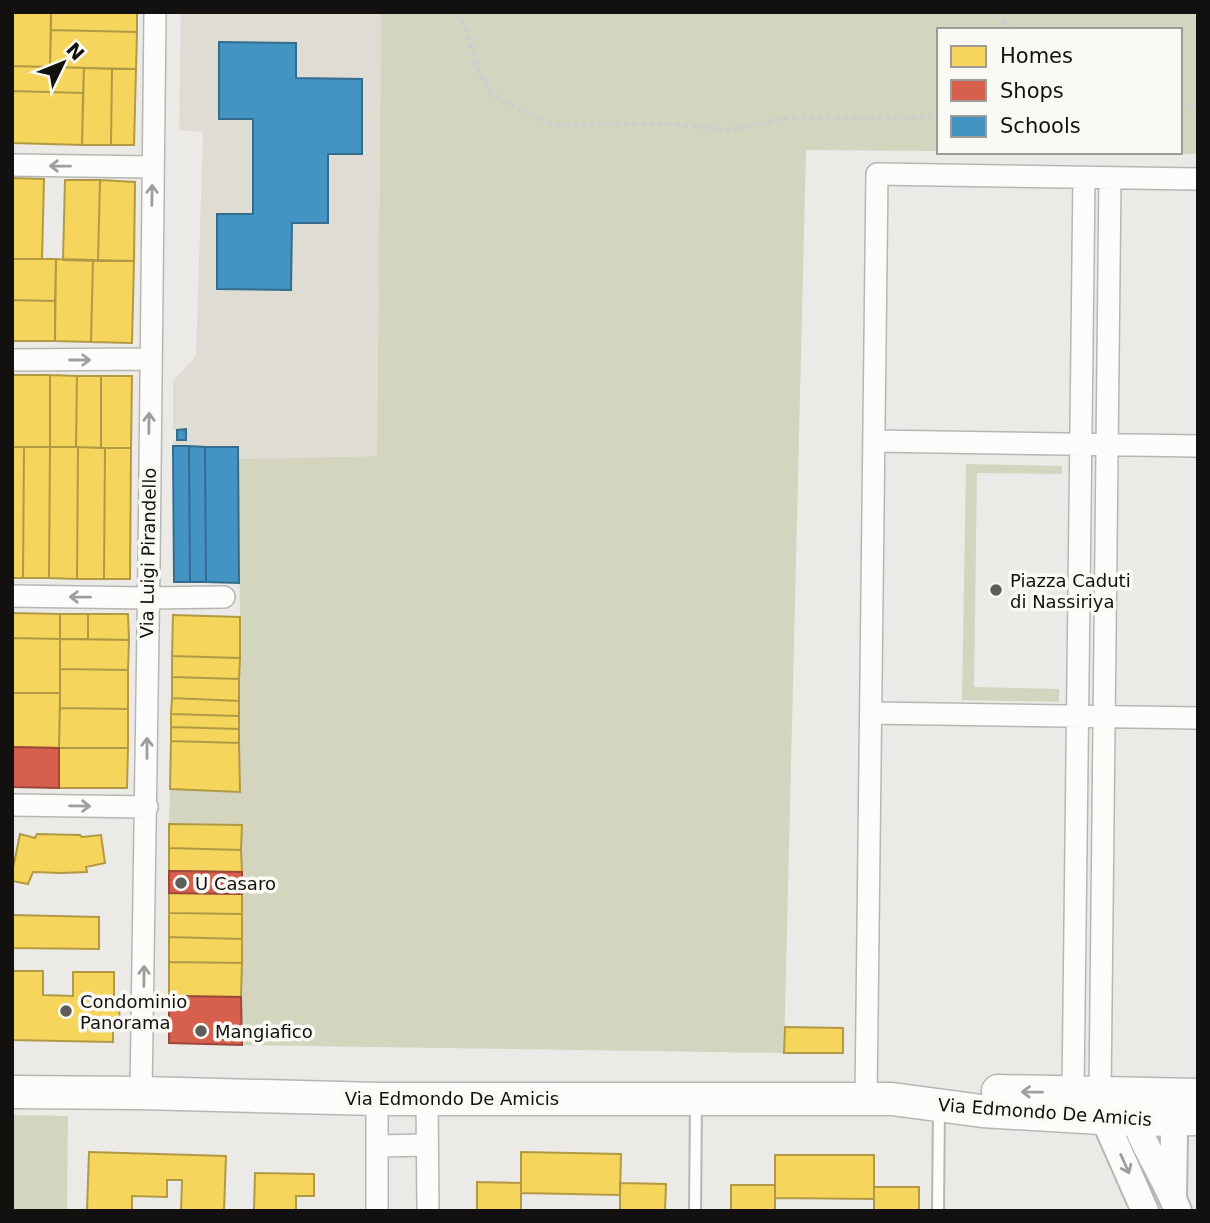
<svg xmlns="http://www.w3.org/2000/svg" width="1210" height="1223" font-family="'DejaVu Sans',sans-serif">
	<rect width="100%" height="100%" fill="#eceae7"/>
	<path fill="#dfdcd4" d="M181,12H381L377,456L238,459V447L173,446V440H186V430H173V381L196,356L203,132L179,130Z"/>
	<path fill="#d4d5bf" d="M381,12H1198V154L1031,152H1180V30H939V151L806,150L784,1053L242,1045V826L169,824L170,789L239,743L240,617L238,459L377,456Z
		M966,464L1062,466V474L977,473L974,687L1059,689V702L962,700Z
		M12,1115L68,1116L67,1211H12Z"/>
	<path fill="#f6d55c" stroke="#b29a45" stroke-width="2" d="M12,12H51L50,67L12,66Z
		M51,12H137V32L51,30Z
		M51,30L137,32L136,69L50,67Z
		M12,66L84,68L83,93L12,91Z
		M84,68L112,69L111,145H82Z
		M112,69H136L134,145H111Z
		M12,91L83,93L82,145L12,143Z
		M12,178L44,179L42,259H12Z
		M65,180H100L98,261L63,260Z
		M100,180L135,182L134,261H98Z
		M12,259H56L55,301L12,300Z
		M56,259L93,260L91,342L55,341Z
		M93,260L134,261L132,343L91,342Z
		M12,300L55,301V341H12Z
		M12,375H50V447H12Z
		M50,375L77,376L76,447H50Z
		M77,376H101V448L76,447Z
		M101,376H132L131,448H101Z
		M12,447H24L23,578H12Z
		M24,447H50L49,578H23Z
		M50,447H78L77,579L49,578Z
		M78,447L105,448L104,579H77Z
		M105,448H131L130,579H104Z
		M12,613L60,614V639L12,638Z
		M60,614H88V639H60Z
		M88,614H128L129,640L88,639Z
		M173,615L240,617V658L172,656Z
		M12,638L60,639V693H12Z
		M60,639L129,640L128,670L60,669Z
		M172,656L240,658L239,679L172,677Z
		M60,669L128,670V709L60,708Z
		M172,677L239,679V701L172,698Z
		M12,693H60L59,748L12,747Z
		M172,698L239,701V716L171,714Z
		M60,708L128,709V748H59Z
		M171,714L239,716V729L171,727Z
		M171,727L239,729V743L171,741Z
		M171,741L239,743L240,792L170,789Z
		M59,748H128L127,788H59Z
		M169,824L242,825L241,850L169,848Z
		M20,834L35,838L37,834L80,835L82,837L101,835L105,863L86,867L87,872L61,873L33,872L28,884L12,881V873Z
		M169,848L241,850L242,872L169,871Z
		M169,893L242,894V914L169,913Z
		M169,913L242,914V939L169,937Z
		M12,915L99,917V949L12,948Z
		M169,937L242,939V963L169,962Z
		M169,962L242,963L241,997L169,996Z
		M12,971H43V995L73,996V972H114V1001H120L119,1021H113V1042L12,1040Z
		M785,1027L843,1028V1053H784Z
		M89,1152L226,1156L224,1211H181L182,1180H167V1197L132,1196V1211H87Z
		M521,1152L621,1154L620,1195L521,1193Z
		M775,1155H874V1199L775,1198Z
		M255,1173L314,1174V1196H296V1211L254,1210Z
		M477,1182L521,1183V1211H477Z
		M620,1183L666,1184L665,1211H620Z
		M731,1185H775V1211H731Z
		M874,1187H919V1211H874Z"/>
	<path fill="#d6604d" stroke="#9b483a" stroke-width="2" d="M12,747L59,748V788L12,787Z
		M169,871L242,872V894L169,893Z
		M169,996L241,997L242,1045L169,1043Z"/>
	<path fill="#4393c3" stroke="#346c8d" stroke-width="2" d="M219,42L296,43V78L362,79V154H328V223H292L291,290L217,289V214H253V119H219Z
		M186,429V440H177V430Z
		M173,446H189L190,582H174Z
		M189,446L205,447L206,582H190Z
		M205,447H238L239,583L206,582Z"/>
	<g fill="none" stroke-linecap="round" stroke-linejoin="round">
		<g stroke="#b7b6b3" stroke-width="14">
			<path id="service" d="M695,1211L696,1102
				M938,1211L939,1108"/>
		</g>
		<g stroke="#b7b6b3" stroke-width="24">
			<path id="minor" d="M12,165L153,167
				M12,360L150,359
				M874,441L1198,446
				M12,596L147,598L224,597
				M871,713L1198,718
				M12,805L147,807
				M141,1093C149,733 150,372 155,12
				M1073,1093L1084,178
				M1100,1093L1110,178
				M427,1098L428,1211
				M866,1099L877,174L1198,179
				M377,1146L427,1145
				M377,1211V1099"/>
		</g>
		<g stroke="#b7b6b3" stroke-width="30">
			<path id="tertiary" d="M1129,1101C1139,1142 1163,1172 1178,1211
				M1102,1102L1104,1118L1145,1211
				M1173,1195L1174,1133L1177,1119"/>
		</g>
		<g stroke="#b7b6b3" stroke-width="35">
			<path id="secondary" d="M998,1091L1198,1095
				M12,1092L141,1093L377,1099H892L982,1111L1134,1120L1198,1119"/>
		</g>
		<path stroke="#cecece" stroke-width="4.5" stroke-dasharray="5 3.5" stroke-linecap="butt" d="M457,12L466,29L476,66L490,93L508,103L553,125L674,124L731,130L786,118L939,117
			M1000,12L1008,30
			M1180,108L1198,106"/>
		<use href="#service" stroke="#fcfcfb" stroke-width="10"/>
		<use href="#minor" stroke="#fcfcfb" stroke-width="21"/>
		<use href="#tertiary" stroke="#fcfcfb" stroke-width="26"/>
		<use href="#secondary" stroke="#fcfcfb" stroke-width="32"/>
	</g>
	<defs><path id="oneway-shaft" d="M-6 0H5M1.5-3L5.5 0L1.5 3" fill="none" stroke-width="1.6" stroke-linecap="round" stroke-linejoin="round" transform="scale(1.75)"/></defs>
	<g stroke="#9e9e9d">
		<use href="#oneway-shaft" transform="translate(60 166) rotate(-179)"/>
		<use href="#oneway-shaft" transform="translate(152 195) rotate(-89)"/>
		<use href="#oneway-shaft" transform="translate(80 360)"/>
		<use href="#oneway-shaft" transform="translate(149 423) rotate(-89)"/>
		<use href="#oneway-shaft" transform="translate(80 597) rotate(-179)"/>
		<use href="#oneway-shaft" transform="translate(147 748) rotate(-90)"/>
		<use href="#oneway-shaft" transform="translate(80 806) rotate(1)"/>
		<use href="#oneway-shaft" transform="translate(144 976) rotate(-89)"/>
		<use href="#oneway-shaft" transform="translate(1032 1092) rotate(-179)"/>
		<use href="#oneway-shaft" transform="translate(1125 1164) rotate(66)"/>
	</g>
	<g fill="#5e5d5b" stroke="#faf9f3" stroke-width="2.5">
		<circle cx="996" cy="590" r="7"/>
		<circle cx="181" cy="883" r="7"/>
		<circle cx="66" cy="1011" r="7"/>
		<circle cx="201" cy="1031" r="7"/>
	</g>
	<g text-anchor="middle" dominant-baseline="central" stroke-width="7" stroke-linejoin="round" paint-order="stroke">
		<g font-size="18" fill="#12110f" stroke="#faf9f3">
			<text transform="translate(148 553) rotate(-89)">Via Luigi Pirandello</text>
			<text x="452" y="1098">Via Edmondo De Amicis</text>
			<text transform="translate(1045 1112) rotate(4)">Via Edmondo De Amicis</text>
		</g>
		<g font-size="18" fill="#12110f" stroke="#faf9f3" text-anchor="start">
			<text x="1010" y="580">Piazza Caduti<tspan x="1010" dy="21">di Nassiriya</tspan></text>
			<text x="195" y="883">U Casaro</text>
			<text x="80" y="1001">Condominio<tspan x="80" dy="21">Panorama</tspan></text>
			<text x="215" y="1031">Mangiafico</text>
		</g>
	</g>
	<rect width="1210" height="1223" fill="none" stroke="#12110f" stroke-width="28"/>
	<rect x="937" y="28" width="245" height="126" fill="#faf9f3" stroke="#9d9c98" stroke-width="2"/>
	<rect x="951" y="46" width="35" height="21" fill="#f6d55c" stroke="#9d9c98" stroke-width="2"/>
	<text x="1000" y="63" font-size="21" fill="#12110f">Homes</text>
	<rect x="951" y="80" width="35" height="21" fill="#d6604d" stroke="#9d9c98" stroke-width="2"/>
	<text x="1000" y="98" font-size="21" fill="#12110f">Shops</text>
	<rect x="951" y="116" width="35" height="21" fill="#4393c3" stroke="#9d9c98" stroke-width="2"/>
	<text x="1000" y="133" font-size="21" fill="#12110f">Schools</text>
	<g transform="translate(63 63) rotate(47)" stroke="#faf9f3" stroke-width="5" paint-order="stroke">
	<path d="M0-5L12 26L0 18L-12 26Z" fill="#12110f"/>
	<text y="-10" font-size="19" font-weight="bold" text-anchor="middle" fill="#12110f">N</text>
	</g>
</svg>
